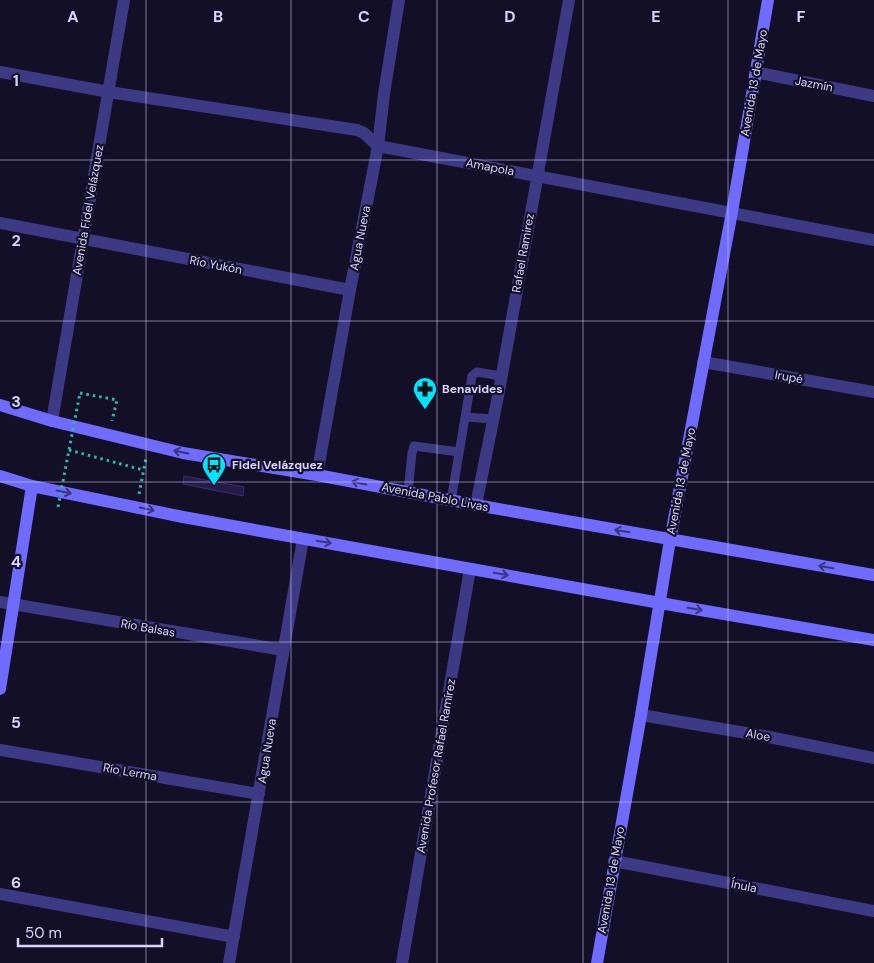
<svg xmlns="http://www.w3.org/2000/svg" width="874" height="963" font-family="'DM Sans',sans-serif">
	<rect width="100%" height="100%" fill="#130f26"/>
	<path fill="#241b47" stroke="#3b2d73" d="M184,476L244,487L243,496L183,484Z"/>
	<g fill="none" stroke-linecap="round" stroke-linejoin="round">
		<path stroke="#2fb8b0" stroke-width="3" stroke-dasharray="2.5 4" stroke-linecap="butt" d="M80,393L117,400L112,421
			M69,450L143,470
			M139,494L146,458"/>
		<path stroke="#3d3a85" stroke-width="9" d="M466,417L493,419
			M408,492L412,453L414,446L459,452
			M451,501L472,376L477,372L501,376"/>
		<path stroke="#3d3a85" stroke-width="12" d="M0,72L109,92L357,130L364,133L378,146L874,240
			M755,72L874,96
			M0,223L350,290
			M703,362L874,392
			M52,421L124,0
			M317,475L350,290L378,146L384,94L399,0
			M476,505L499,391L569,0
			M0,602L283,650
			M641,715L764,736L874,758
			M0,750L259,794
			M614,861L874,911
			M0,894L234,937
			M229,963L303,539
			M402,963L470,569"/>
		<path stroke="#6f6bff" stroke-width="12" d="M0,405L52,421L183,453L317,475L476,505L874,575
			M0,476L32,486L183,517L660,603L874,640
			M0,689L32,486
			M597,963L641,715L670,540L732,212L768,0"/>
		<path stroke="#2fb8b0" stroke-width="3" stroke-dasharray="2.5 4" stroke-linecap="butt" d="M58,507L80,393"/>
	</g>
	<defs><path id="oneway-shaft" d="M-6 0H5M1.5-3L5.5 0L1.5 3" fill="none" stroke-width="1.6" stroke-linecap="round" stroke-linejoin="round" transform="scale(1.25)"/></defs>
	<g stroke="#38347d">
		<use href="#oneway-shaft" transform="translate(181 452) rotate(-168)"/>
		<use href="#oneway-shaft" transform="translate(359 483) rotate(-169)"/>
		<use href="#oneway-shaft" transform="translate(64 492) rotate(11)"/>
		<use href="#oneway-shaft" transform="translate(147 509) rotate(11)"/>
		<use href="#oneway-shaft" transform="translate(622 531) rotate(-170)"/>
		<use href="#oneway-shaft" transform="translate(324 542) rotate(10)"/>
		<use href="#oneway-shaft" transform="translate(826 567) rotate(-170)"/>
		<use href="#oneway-shaft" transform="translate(501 574) rotate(10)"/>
		<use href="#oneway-shaft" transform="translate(695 609) rotate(10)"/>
	</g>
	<path fill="none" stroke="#d9d4ff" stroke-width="1" stroke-opacity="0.55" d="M146,0V963M291,0V963M437,0V963M583,0V963M728,0V963M0,160H874M0,321H874M0,482H874M0,642H874M0,802H874"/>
	<defs>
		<g id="pharmacy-pin" transform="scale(1.25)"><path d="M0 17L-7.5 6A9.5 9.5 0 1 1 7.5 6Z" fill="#00e5ff" stroke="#130f26"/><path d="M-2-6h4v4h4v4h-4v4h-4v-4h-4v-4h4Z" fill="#111"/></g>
		<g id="bus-pin" transform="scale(1.25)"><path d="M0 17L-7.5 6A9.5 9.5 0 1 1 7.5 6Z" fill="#00e5ff" stroke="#130f26"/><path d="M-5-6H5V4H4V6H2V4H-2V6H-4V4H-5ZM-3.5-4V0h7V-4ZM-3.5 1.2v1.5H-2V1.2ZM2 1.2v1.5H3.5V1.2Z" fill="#111"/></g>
	</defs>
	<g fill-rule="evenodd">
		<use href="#pharmacy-pin" x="425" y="389"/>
		<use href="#bus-pin" x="214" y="465"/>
	</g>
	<g text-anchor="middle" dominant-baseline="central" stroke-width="4.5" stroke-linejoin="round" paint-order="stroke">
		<g font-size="12" fill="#d9d4ff" stroke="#130f26">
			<text transform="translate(754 83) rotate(-80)">Avenida 13 de Mayo</text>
			<text transform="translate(814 84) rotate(11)">Jazmín</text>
			<text transform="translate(490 167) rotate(11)">Amapola</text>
			<text transform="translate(88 210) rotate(-80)">Avenida Fidel Velázquez</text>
			<text transform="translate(360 238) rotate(-79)">Agua Nueva</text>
			<text transform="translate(523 253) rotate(-80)">Rafael Ramirez</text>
			<text transform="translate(216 265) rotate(11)">Río Yukón</text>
			<text transform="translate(789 377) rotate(10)">Irupé</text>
			<text transform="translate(681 481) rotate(-79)">Avenida 13 de Mayo</text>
			<text transform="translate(435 497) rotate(11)">Avenida Pablo Livas</text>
			<text transform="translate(148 628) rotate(10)">Río Balsas</text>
			<text transform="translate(758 735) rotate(10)">Aloe</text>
			<text transform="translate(267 751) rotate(-81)">Agua Nueva</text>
			<text transform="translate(436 766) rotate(-80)">Avenida Profesor Rafael Ramírez</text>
			<text transform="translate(130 772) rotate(10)">Río Lerma</text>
			<text transform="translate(611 880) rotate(-80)">Avenida 13 de Mayo</text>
			<text transform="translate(744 886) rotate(11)">Ínula</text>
		</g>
		<g font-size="12" font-weight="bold" fill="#d9d4ff" stroke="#130f26" text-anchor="start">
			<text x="442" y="389">Benavides</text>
			<text x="232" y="465">Fidel Velázquez</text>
		</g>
	</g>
	<g font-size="16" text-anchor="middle" font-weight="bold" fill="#d9d4ff" stroke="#130f26" stroke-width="4.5" stroke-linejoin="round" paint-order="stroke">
		<text x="73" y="22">A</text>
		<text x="218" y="22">B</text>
		<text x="364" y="22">C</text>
		<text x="510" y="22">D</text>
		<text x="656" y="22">E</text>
		<text x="801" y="22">F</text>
		<text x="16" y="86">1</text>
		<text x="16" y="246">2</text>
		<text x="16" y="407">3</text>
		<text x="16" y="567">4</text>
		<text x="16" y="728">5</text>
		<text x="16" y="888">6</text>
	</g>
	<path d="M18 938v8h144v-8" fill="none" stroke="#d9d4ff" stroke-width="2.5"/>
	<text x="25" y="938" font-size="15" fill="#d9d4ff" stroke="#130f26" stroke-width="4" paint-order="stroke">50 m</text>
</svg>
